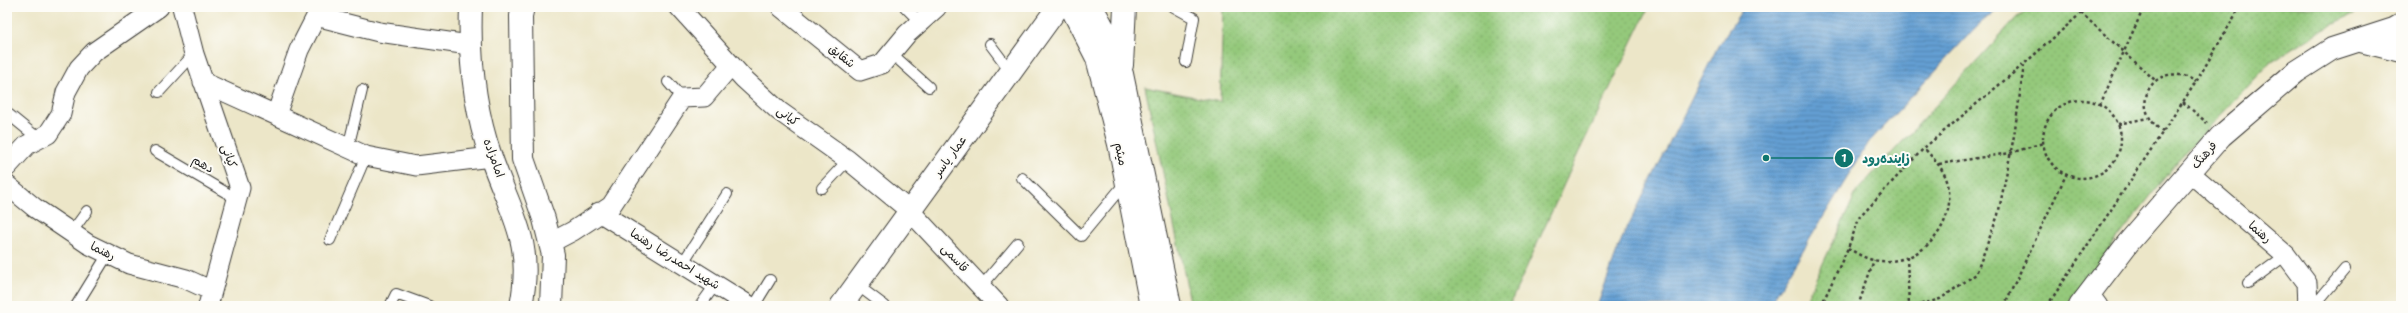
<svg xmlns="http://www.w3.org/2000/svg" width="2408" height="313" font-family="'Shantell Sans','Playpen Sans Arabic',sans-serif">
	<defs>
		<pattern id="park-dots" width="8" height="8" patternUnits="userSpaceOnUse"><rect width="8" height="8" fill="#94c97b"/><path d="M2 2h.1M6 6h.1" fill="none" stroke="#7fac6a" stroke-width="1.8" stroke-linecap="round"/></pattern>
		<pattern id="water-rules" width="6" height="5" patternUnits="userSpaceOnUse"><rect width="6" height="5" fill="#639fd3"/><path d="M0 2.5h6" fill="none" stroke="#5181aa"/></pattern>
	</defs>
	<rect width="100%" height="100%" fill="#fdfcf7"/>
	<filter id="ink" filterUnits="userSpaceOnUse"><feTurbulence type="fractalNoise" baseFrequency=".025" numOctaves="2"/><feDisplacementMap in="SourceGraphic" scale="8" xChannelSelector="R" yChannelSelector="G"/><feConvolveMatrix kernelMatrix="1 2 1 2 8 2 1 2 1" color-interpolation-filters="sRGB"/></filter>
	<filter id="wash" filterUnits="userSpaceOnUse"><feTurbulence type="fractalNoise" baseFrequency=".012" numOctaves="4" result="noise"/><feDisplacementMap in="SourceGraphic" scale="16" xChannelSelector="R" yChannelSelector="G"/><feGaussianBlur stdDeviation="0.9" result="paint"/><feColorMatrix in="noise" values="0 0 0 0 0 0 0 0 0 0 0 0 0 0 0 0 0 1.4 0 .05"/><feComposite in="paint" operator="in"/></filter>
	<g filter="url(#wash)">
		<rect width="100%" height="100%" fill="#ece6c8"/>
		<path fill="url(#park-dots)" stroke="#58724c" d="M1223,7H1649L1575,160L1509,306H1191L1145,87L1220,102Z
			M2031,7H2369L2334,23L2272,61L2180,158L2065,306H1803L1857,191L2016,18Z"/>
		<path fill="url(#water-rules)" stroke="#405e78" d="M1744,7H2000L1977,26L1869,142L1769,306H1597L1622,238L1718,46Z"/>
	</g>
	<g filter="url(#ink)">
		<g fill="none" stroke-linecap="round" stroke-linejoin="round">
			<g stroke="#3b3a36" stroke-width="12">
				<path id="service" d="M905,7L920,22
					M1174,7L1194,18L1186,62
					M990,44L1011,72
					M891,53L929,87
					M668,82L682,98
					M159,92L194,54
					M7,113L39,139
					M348,148L362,90
					M155,151L237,199
					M1022,178L1081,236L1125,183
					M822,188L848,160
					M71,233L87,211
					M330,240L366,156
					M682,264L727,194
					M2248,283L2286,255
					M857,285L885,306
					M981,287L1018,243
					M76,306L108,254
					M390,306L396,294L429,306
					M700,306L715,285
					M754,306L770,280
					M2314,306L2345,269"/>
			</g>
			<g stroke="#3b3a36" stroke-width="21">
				<path id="minor" d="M182,7L194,54L240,188L208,306
					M679,7L743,78L779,111L848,160L910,211L999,306
					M781,7L860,71L882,64L907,34L937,7
					M316,16L379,32L469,45
					M203,82L366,156L416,166L491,157
					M276,115L299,50L321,7
					M7,167L27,145L48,134L61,114L66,92L79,68L94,52L159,7
					M2189,172L2286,255L2307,283L2308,306
					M7,185L35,208L88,244L129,264L186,279L212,291
					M599,212L750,306
					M550,243L573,231L611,206L682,98L704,97L731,65
					M2089,294L2098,306"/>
			</g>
			<g stroke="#3b3a36" stroke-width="24">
				<path id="tertiary" d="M471,7C469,58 474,108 491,157C511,215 534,240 521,306
					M523,7L521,16L523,159L544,219L553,255L551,306
					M2361,41L2401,51
					M2080,306L2128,243L2221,136L2296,72L2332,49L2394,29L2401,25"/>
			</g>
			<g stroke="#3b3a36" stroke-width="24">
				<path id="secondary" d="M1071,7L1097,58L1119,144L1151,306
					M1092,7L1103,27L1122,74L1170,306
					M1122,65L1125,7
					M841,306L1058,7"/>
			</g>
			<path stroke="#3b3a36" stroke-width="2.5" stroke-dasharray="3 3" stroke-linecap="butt" d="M2081,13L2156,81
				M2043 139a39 39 0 1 1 78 0a39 39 0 1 1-78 0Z
				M2183,102L2207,123
				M2100,105L2144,7
				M2118,124L2148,118
				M2163,132C2123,103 2159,56 2196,82
				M1939,164L2010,153L2043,143
				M1848,248C1856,253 1864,258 1873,260C1918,269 1957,228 1948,184C1944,169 1934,159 1924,148
				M1907,257L1909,306
				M1821,306L1848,248L1860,216L1924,148L2024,64L2088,7
				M1858,306L1874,260
				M1915,306L1940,299L1976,274L1998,215L2014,136L2024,65
				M2004,306L2066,175
				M2047,306L2196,82L2240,7"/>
			<use href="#service" stroke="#fff" stroke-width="10"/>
			<use href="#minor" stroke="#fff" stroke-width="19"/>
			<use href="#tertiary" stroke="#fff" stroke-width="22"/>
			<use href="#secondary" stroke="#fff" stroke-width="22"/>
		</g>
	</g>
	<g text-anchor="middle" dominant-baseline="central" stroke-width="4" stroke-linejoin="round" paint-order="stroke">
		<g font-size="12" fill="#1c1c1c" stroke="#fdfcf7">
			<text transform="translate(842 56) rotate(39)">شقایق</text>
			<text transform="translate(788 116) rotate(37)">کیانی</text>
			<text transform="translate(1121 154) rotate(78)">میثم</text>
			<text transform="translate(2204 155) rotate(-49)">فرهنگ</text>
			<text transform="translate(229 156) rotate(71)">کیانی</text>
			<text transform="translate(950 156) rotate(-54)">عمار یاسر</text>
			<text transform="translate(494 158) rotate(70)">امامزاده</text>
			<text transform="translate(203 164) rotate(30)">دهم</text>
			<text transform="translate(2260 232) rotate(41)">رهنما</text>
			<text transform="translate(103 251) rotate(26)">رهنما</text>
			<text transform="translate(955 258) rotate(47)">قاسمی</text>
			<text transform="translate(675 259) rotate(32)">شهید احمدرضا رهنما</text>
		</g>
	</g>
	<path fill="none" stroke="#0f766e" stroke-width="1.5" d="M1766 158L1844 158"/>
	<g fill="#0f766e" stroke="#fdfcf7" stroke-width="1.5">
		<circle cx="1766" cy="158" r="4"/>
		<circle cx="1844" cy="158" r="10"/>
	</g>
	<g font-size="12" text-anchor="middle" font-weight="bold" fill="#fff">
		<text x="1844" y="162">1</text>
	</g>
	<g font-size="13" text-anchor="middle" font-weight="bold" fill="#0f766e" stroke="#fdfcf7" stroke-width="4" stroke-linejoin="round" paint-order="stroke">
		<text x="1886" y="163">زاینده‌رود</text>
	</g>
	<rect width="2408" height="313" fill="none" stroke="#fdfcf7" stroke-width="24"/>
</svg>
